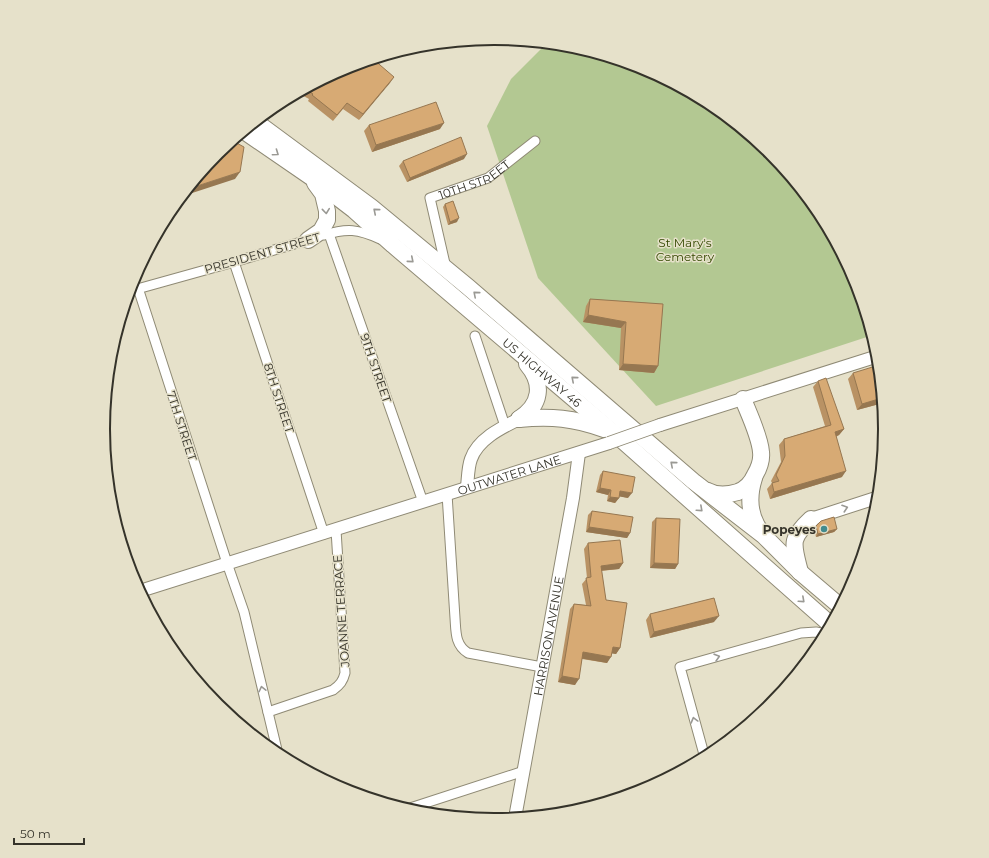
<svg xmlns="http://www.w3.org/2000/svg" width="989" height="858" font-family="Montserrat,sans-serif">
	<rect width="100%" height="100%" fill="#e6e1ca"/>
	<path fill="#b3c892" d="M547,43L571,46L644,68L712,104L771,153L820,212L856,280L873,335L656,406L538,278L487,126L511,79Z"/>
	<g fill="none" stroke-linecap="round" stroke-linejoin="round">
		<g stroke="#8f8a75" stroke-width="11">
			<g id="street">
				<path d="M329,234L423,502"/>
				<path d="M324,235C347,228 358,229 380,239"/>
				<path d="M234,262L324,534"/>
				<path id="s1" d="M446,268L430,198L488,178L535,141"/>
				<path d="M138,288L227,563L244,612L278,754"/>
				<path d="M130,291L234,262L311,239"/>
				<path d="M475,336L505,426"/>
				<path d="M447,494L455,618C456,632 455,645 468,653L542,667"/>
				<path d="M268,712L333,690C340,685 343,681 345,673L336,530"/>
				<path d="M705,758L680,667L801,633L816,632L826,634"/>
				<path d="M407,809L524,771"/>
			</g>
		</g>
		<g stroke="#8f8a75" stroke-width="14">
			<g id="secondary">
				<path d="M660,425L878,356"/>
				<path d="M467,487C468,478 468,467 471,459C478,439 501,428 519,419"/>
				<path d="M811,519L879,497"/>
				<path id="s2" d="M140,591L609,443"/>
				<path id="s3" d="M515,818L573,498L579,453"/>
			</g>
		</g>
		<g stroke="#8f8a75" stroke-width="18">
			<g id="highway">
				<path d="M256,122L371,207L468,287L693,481L764,536L801,573L841,607"/>
				<path id="s4" d="M244,131L311,177L354,210L393,245L614,433L831,625"/>
				<path d="M308,240L321,231L327,220V211L323,194L315,183"/>
				<path d="M519,419C551,416 574,418 604,429"/>
				<path d="M519,419C541,405 544,384 527,364"/>
				<path d="M754,478C748,497 749,516 761,532"/>
				<path d="M708,491C717,496 728,495 738,492C746,489 751,484 755,475C759,468 762,460 761,452C760,437 749,414 743,399"/>
				<path d="M800,572C793,544 789,539 811,519"/>
			</g>
		</g>
		<use href="#street" stroke="#fff" stroke-width="9"/>
		<use href="#secondary" stroke="#fff" stroke-width="12"/>
		<use href="#highway" stroke="#fff" stroke-width="16"/>
		<g stroke="#8f8a75" stroke-width="14" stroke-linecap="butt">
			<path id="secondary-bridge" d="M609,443L660,425"/>
		</g>
		<use href="#secondary-bridge" stroke="#fff" stroke-width="12"/>
	</g>
	<path fill="#b99264" d="M339,71L342,72L394,77L359,120L343,109L333,121L308,101L309,99L298,93Z
		M369,125L440,129L372,152L364,131Z
		M464,159L407,182L399,166L403,161Z
		M445,204L457,222L448,225L443,207Z
		M590,299L663,304L658,366L654,373L619,370L621,328L583,322L586,306Z
		M853,373L883,403L857,410L848,379Z
		M818,381L844,429L839,435L836,437L842,477L770,499L767,489L772,483L771,481L781,462L779,445L784,439L825,426L813,387Z
		M603,471L628,498L619,496V498L615,503L607,501L608,495L596,492L600,475Z
		M592,511L630,533L627,538L586,532L588,515Z
		M656,518L678,564L675,569L650,568L652,522Z
		M816,526L837,529L834,532L816,537L814,529Z
		M588,543L623,563L619,569L601,571L606,600L620,648L616,654L612,653L607,663L582,659L575,685L558,682L570,609L574,604L586,605L582,584L587,578L584,549Z
		M650,614L714,622L650,638L646,620Z"/>
	<path fill="#967751" d="M394,77L390,83L359,120L363,114Z
		M444,123L440,129L372,152L376,145Z
		M467,154L464,159L407,182L410,178Z
		M240,172L235,179L183,196L188,189Z
		M459,218L457,222L448,225L450,222Z
		M588,315L626,322L621,328L583,322Z
		M623,364L658,366L654,373L619,370Z
		M882,398L883,403L857,410L862,404Z
		M844,429L839,435L830,439L835,432Z
		M846,471L842,477L770,499L774,492Z
		M600,488L611,490L608,495L596,492Z
		M620,491L632,493L628,498L617,496Z
		M610,497L619,498L615,503L607,501Z
		M589,527L630,533L627,538L586,532Z
		M837,529L834,532L816,537L818,534Z
		M623,563L619,569L597,571L601,566Z
		M654,563L678,564L675,569L650,568Z
		M719,616L714,622L650,638L654,632Z
		M613,647L620,648L616,654L609,653Z
		M583,652L611,657L607,663L579,658Z
		M562,676L579,679L575,685L558,682Z"/>
	<path fill="#d7aa74" stroke="#967751" d="M373,59L394,77L363,114L347,103L337,115L312,95L313,94L305,89L339,71L342,72L346,67Z
		M436,102L444,123L376,145L369,125Z
		M461,137L467,154L410,178L403,161Z
		M233,141L244,147L240,172L188,189L218,152Z
		M453,201L459,218L450,222L445,204Z
		M590,299L663,304L658,366L623,364L626,322L588,315Z
		M879,365L882,398L862,404L853,373Z
		M826,378L844,429L835,432L846,471L774,492L772,483L779,481L776,475L785,456L784,439L831,425L818,381Z
		M603,471L635,477L632,493L620,491L619,498L610,497L611,490L600,488Z
		M592,511L633,517L630,533L589,527Z
		M834,517L837,529L818,534L816,526L821,521Z
		M656,518L680,519L678,564L654,563Z
		M620,540L623,563L601,566L606,600L627,603L620,648L613,647L611,657L583,652L579,679L562,676L574,604L591,606L586,578L591,577L588,543Z
		M714,598L719,616L654,632L650,614Z"/>
	<defs><path id="oneway-chevron" d="M-2-3.5L2.5 0L-2 3.5" fill="none" stroke-width="1.6" stroke-linecap="round" stroke-linejoin="round"/></defs>
	<g stroke="#9a9994">
		<use href="#oneway-chevron" transform="translate(276 153) rotate(35)"/>
		<use href="#oneway-chevron" transform="translate(326 211) rotate(84)"/>
		<use href="#oneway-chevron" transform="translate(376 211) rotate(-140)"/>
		<use href="#oneway-chevron" transform="translate(411 260) rotate(40)"/>
		<use href="#oneway-chevron" transform="translate(476 294) rotate(-139)"/>
		<use href="#oneway-chevron" transform="translate(574 379) rotate(-139)"/>
		<use href="#oneway-chevron" transform="translate(673 464) rotate(-139)"/>
		<use href="#oneway-chevron" transform="translate(845 508) rotate(-18)"/>
		<use href="#oneway-chevron" transform="translate(700 509) rotate(42)"/>
		<use href="#oneway-chevron" transform="translate(802 600) rotate(42)"/>
		<use href="#oneway-chevron" transform="translate(717 657) rotate(-16)"/>
		<use href="#oneway-chevron" transform="translate(262 689) rotate(-103)"/>
		<use href="#oneway-chevron" transform="translate(694 720) rotate(-105)"/>
	</g>
	<circle fill="#438b8e" stroke="#e6e1ca" stroke-width="1.5" cx="824" cy="529" r="4"/>
	<g text-anchor="middle" dominant-baseline="central" stroke-width="3" stroke-linejoin="round" paint-order="stroke">
		<g font-size="12" fill="#35332a" stroke="#e6e1ca">
			<text stroke="none"><textPath href="#s1" startOffset="120">10TH STREET</textPath></text>
			<text transform="translate(262 253) rotate(-16)">PRESIDENT STREET</text>
			<text transform="translate(376 368) rotate(71)">9TH STREET</text>
			<text stroke="none"><textPath href="#s4" startOffset="384">US HIGHWAY 46</textPath></text>
			<text transform="translate(279 398) rotate(72)">8TH STREET</text>
			<text transform="translate(182 426) rotate(72)">7TH STREET</text>
			<text stroke="none"><textPath href="#s2" startOffset="387">OUTWATER LANE</textPath></text>
			<text transform="translate(341 611) rotate(-94)">JOANNE TERRACE</text>
			<text stroke="none"><textPath href="#s3" startOffset="185">HARRISON AVENUE</textPath></text>
		</g>
		<g font-size="12" fill="#344800" stroke="#e6e1ca">
			<text x="685" y="242">St Mary's<tspan x="685" dy="14">Cemetery</tspan></text>
		</g>
		<g font-size="12" font-weight="bold" fill="#35332a" stroke="#e6e1ca" text-anchor="end">
			<text x="816" y="529">Popeyes</text>
		</g>
	</g>
	<path d="M0 0H989V858H0ZM110 429a384 384 0 1 1 768 0a384 384 0 1 1-768 0Z" fill="#e6e1ca" fill-rule="evenodd"/>
	<path fill="none" stroke="#35332a" stroke-width="2" d="M110 429a384 384 0 1 1 768 0a384 384 0 1 1-768 0Z"/>
	<path d="M14 838v6h70v-6" fill="none" stroke="#35332a" stroke-width="2"/>
	<text x="20" y="838" font-size="12" fill="#35332a" stroke="#e6e1ca" stroke-width="3" paint-order="stroke">50 m</text>
</svg>
